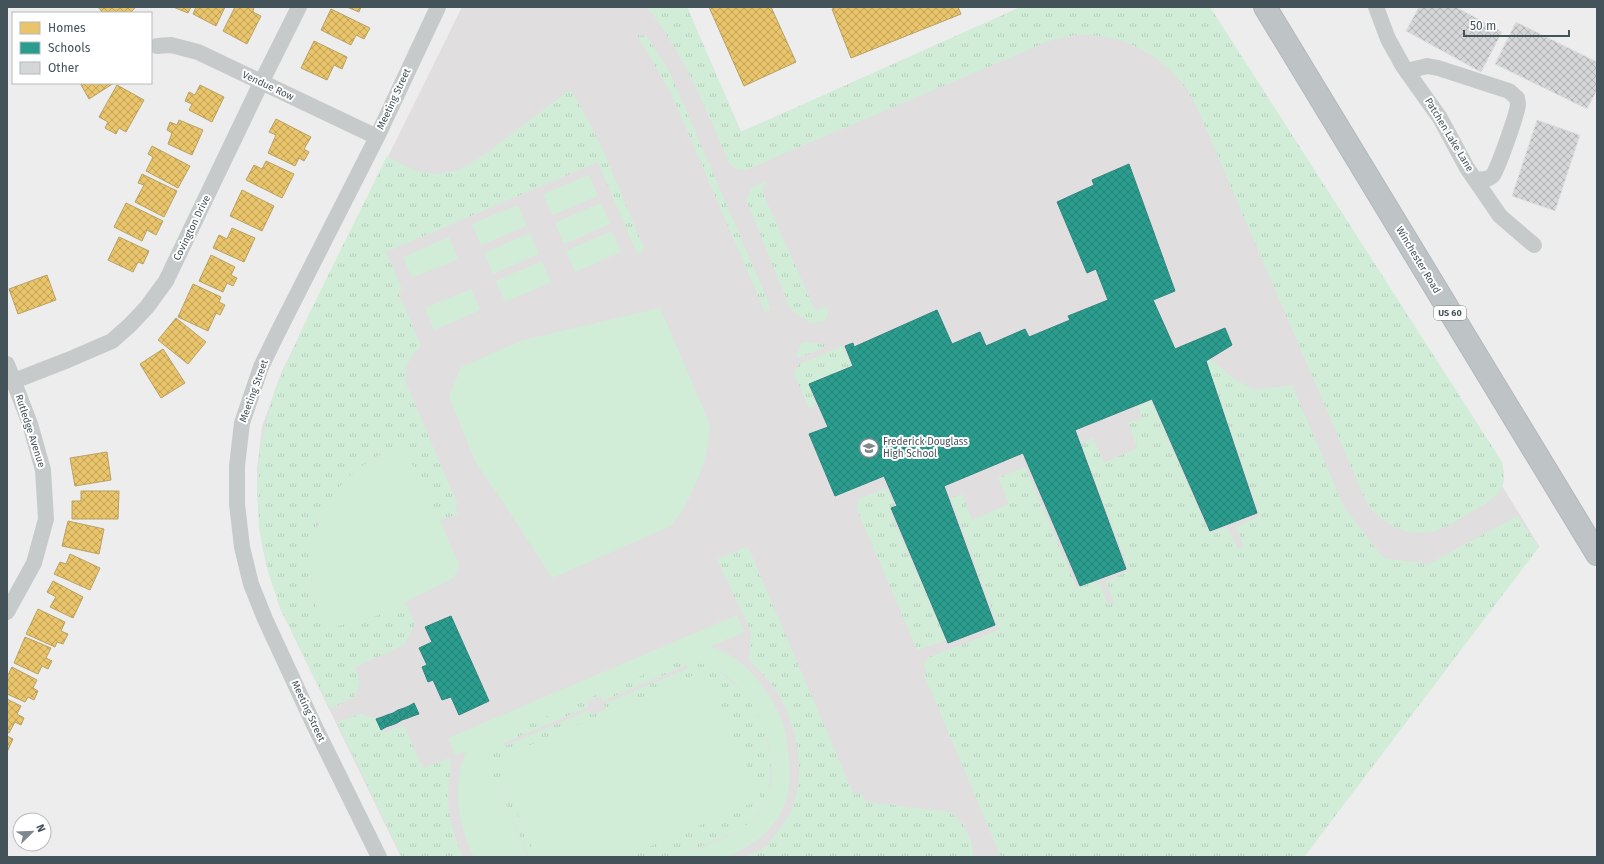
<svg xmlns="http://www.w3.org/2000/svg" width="1604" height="864" font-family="'Fira Sans',sans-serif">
	<defs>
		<pattern id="grass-tufts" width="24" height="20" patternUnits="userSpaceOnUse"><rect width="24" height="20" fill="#d1edd8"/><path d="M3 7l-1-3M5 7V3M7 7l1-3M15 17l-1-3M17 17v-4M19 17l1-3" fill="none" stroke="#b5cdbc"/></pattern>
		<pattern id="homes-cross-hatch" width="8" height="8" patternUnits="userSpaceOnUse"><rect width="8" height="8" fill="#e9c46a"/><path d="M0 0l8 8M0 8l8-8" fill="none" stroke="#bea25a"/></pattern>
		<pattern id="schools-cross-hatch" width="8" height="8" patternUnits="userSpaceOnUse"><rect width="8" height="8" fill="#2a9d8f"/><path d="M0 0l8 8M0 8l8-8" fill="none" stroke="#268378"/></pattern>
		<pattern id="building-cross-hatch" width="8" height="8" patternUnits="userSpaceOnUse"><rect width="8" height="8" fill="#d5d6d7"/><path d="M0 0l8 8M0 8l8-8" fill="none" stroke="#aeb0b1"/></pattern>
	</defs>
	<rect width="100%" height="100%" fill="#eeeded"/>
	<path fill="#e0dedf" d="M462,7H687L741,132L1021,7H1208L1539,546L1304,857H401L280,608L268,571L262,545L258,508L257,469L262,427L282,371Z"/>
	<path fill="url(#grass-tufts)" fill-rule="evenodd" d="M647,7H687L741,132L1021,7H1210L1502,462C1510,493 1494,498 1471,512C1460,518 1450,527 1438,530C1411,538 1386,527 1368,506L1197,108C1193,101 1190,93 1185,87C1161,55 1123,34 1082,35C1071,35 1060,38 1049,41L748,169C739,171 735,169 729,163C706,109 684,54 647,7Z
		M637,35L647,36L671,75L771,308L765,312L671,93Z
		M570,90C602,138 621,195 644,248L642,251L637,254L598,162L386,252L402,289L398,292L421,346C409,357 404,367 406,383L458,505L455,506L458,514L440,520L425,485L376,456L358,469L343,482L318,523L312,552L311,581L316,606L326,629L376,616L405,602L415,624L404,645L355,667L360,683L354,697L330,709L280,608L268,571L259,529L258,506L257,488L260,447L275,389L309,314L387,156L414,170L424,173L439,174L459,170L484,155Z
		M767,181L762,188L765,198L815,310L827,307L828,312L825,321L811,323L791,310L746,200L752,187Z
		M804,342L825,344V347L799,358L796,357L801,344Z
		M842,346L852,366L808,385L816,405L809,408L795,376L794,371L798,365Z
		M1211,360L1236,380L1255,390L1292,385L1344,507L1383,558L1429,564L1517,516L1539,547L1304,857H1001L924,675L927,673L924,664L929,657L982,637L999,629L951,498L962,494L972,520L1009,504L998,478L1025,467L1077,588L1096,581L1097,585L1100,584L1108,605L1114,603L1106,582L1129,570L1081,443L1093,438L1104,463L1137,448L1128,423L1142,418L1138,406L1151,401L1209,533L1227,527L1238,549L1244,548L1236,527L1260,516L1207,362Z
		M886,488L895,506L889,510L946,640L917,650L856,507L859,499Z
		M747,547L749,549L854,795L860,793L867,802L950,812L963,824L970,838L974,857H744C750,854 758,852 763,848C769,845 773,837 777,832C810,795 802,736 779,695C771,682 760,671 749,661L751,632L717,559Z
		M679,662L703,663L718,670L744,693L755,708L764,728L771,758L769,791L764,805L756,816L747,825L737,831L676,857H624L761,799L495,760L536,857H529L485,756C492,746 500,739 510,732L668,664ZM687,665L688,668L604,704L606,709L592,715L589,710L505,746L504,743L588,707L587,702L600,696L603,701Z
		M361,714L376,719L383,733L404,725L423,768L449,758C453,769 448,782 448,794C448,816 454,837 463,857H402L337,722Z"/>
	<path fill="#d1edd8" d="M589,175L598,196L552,215L543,194Z
		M601,203L610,224L564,244L555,223Z
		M518,205L527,226L481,245L472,224Z
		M612,231L621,252L575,272L566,251Z
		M530,233L539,254L493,274L484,253Z
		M449,237L458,259L412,278L403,257Z
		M542,261L551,282L505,302L496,281Z
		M471,289L480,310L434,330L425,308Z
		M660,308L709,422C714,448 689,509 669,527L552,578L507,508L476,463L449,397L461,367L523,340Z
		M400,445L425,485L459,565L454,578L376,616L326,629C323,621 318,613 316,604C303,555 317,502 358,469C371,459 385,452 400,445Z
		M737,615L744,632L711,646C717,649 723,651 728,654C751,667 769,692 780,716C784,725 786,735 787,745C795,786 787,822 750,845C742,850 733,855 725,857C714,859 689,857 676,857C699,847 742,834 757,816C791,773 762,696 718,670C703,661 685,661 668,664L510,732C500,739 492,746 485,756L528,857H474C457,823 452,786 466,751L455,755L448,738Z
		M706,670L761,799L624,857H536L495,760Z"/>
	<path fill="url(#homes-cross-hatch)" stroke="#b8a265" d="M98,7H134L135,8L130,13H117L115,10L112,13H103Z
		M173,7H191L188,13Z
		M196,7H225L216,26L193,14Z
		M235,7H254L253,12L261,16L247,44L223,31Z
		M347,7H361L359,12Z
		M709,7H771L796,62L744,86Z
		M837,7H958L961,14L851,58L832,9Z
		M331,9L370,28L364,39L356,35L351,45L321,30Z
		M314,41L347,57L342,69L334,65L327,80L301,68Z
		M80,83H114L89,99Z
		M117,85L144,100L126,132L119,128L116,134L105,128L108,122L99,117Z
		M200,85L224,97L212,122L189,110L192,104L185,101L189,92L195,95Z
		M276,119L311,137L304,149L309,152L304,161L299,158L295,166L268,153L276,135L269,132Z
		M179,120L203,130L192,155L168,144L172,133L167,130L170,122L177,125Z
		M152,146L190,166L178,188L146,171L153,157L148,154Z
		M266,161L294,174L282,198L246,180L254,165L262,169Z
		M142,174L177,191L164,217L135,202L144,185L138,183Z
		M242,190L274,206L262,231L230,216Z
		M126,203L163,221L156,235L147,230L142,241L114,227Z
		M232,228L255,238L244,262L213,248L219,235L227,239Z
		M119,237L149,251L143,264L138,262L133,272L108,260Z
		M211,255L235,267L231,275L237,278L233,286L227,283L223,292L199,281Z
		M47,275L56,300L18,314L9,289Z
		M193,284L221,297L219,302L225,305L220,315L216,313L208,331L178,317Z
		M176,318L206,342L188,364L158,340Z
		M163,349L185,383L161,398L140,364Z
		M107,452L111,480L75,486L70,458Z
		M81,491H119L118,519H72V501H81Z
		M68,521L104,529L99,554L62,546Z
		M70,554L100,568L90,590L54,574L60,562L66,564Z
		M53,581L83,597L73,618L50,607L56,597L47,592Z
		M38,609L65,622L61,631L68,634L63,644L57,642L55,647L26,634Z
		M25,637L51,648L46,658L52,661L48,669L42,666L38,674L14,663Z
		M12,667L37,680L33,688L38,691L34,700L28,697L25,702L7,694V677Z
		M7,699L21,706L17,714L24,718L21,725L15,722L9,733L7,732Z
		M7,736L13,739L7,752Z"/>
	<path fill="url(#schools-cross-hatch)" stroke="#32867f" d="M1129,164L1175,291L1153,300L1175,349L1225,328L1232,345L1206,361L1257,513L1210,531L1152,399L1075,430L1126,569L1080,586L1023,453L944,486L995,625L948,643L891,508L897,506L884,476L835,496L809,434L828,427L809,384L853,366L845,346L853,343L854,347L937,310L952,344L980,332L986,346L1025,329L1029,337L1070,320L1068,316L1108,300L1096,269L1087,273L1057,202L1094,185L1092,180Z
		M451,616L489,701L459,715L451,697L442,700L433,680L428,682L422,667L427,665L419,648L432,642L425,627Z
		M414,703L419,714L413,716L409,706Z
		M409,706L413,716L408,718L404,708Z
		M404,708L408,718L402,720L398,710Z
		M398,710L402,720L397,723L393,713Z
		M393,713L397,723L392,725L387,715Z
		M387,715L392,725L386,727L382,717Z
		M382,717L386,727L381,730L376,719Z"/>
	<path fill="url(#building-cross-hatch)" stroke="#dfdfe0" d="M1419,7H1456L1502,32L1481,72L1406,31Z
		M1516,22L1597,62V90L1587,109L1495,64Z
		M1537,120L1580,135L1555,211L1512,196Z"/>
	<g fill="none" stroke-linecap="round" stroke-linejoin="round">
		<g stroke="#b2b8bc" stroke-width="24">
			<path id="trunk" d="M1265,7L1597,554"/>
		</g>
		<path stroke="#c7cacb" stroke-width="16" d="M1376,7L1388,39L1403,66L1440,118L1467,168L1500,216L1534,245
			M157,46L171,45L198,52L377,137
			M1407,71L1427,66L1438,68L1509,91L1517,98C1517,100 1518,102 1518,104C1518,112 1498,168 1493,175C1489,180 1482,179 1476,180
			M7,364L30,424L43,470L46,519L34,563L7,612
			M14,381L68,360L112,341L130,325L147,307L166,281L261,83L299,7
			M379,857L314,725L265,619L251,584L242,547L237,504V466L242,423L261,367L278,332L377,137L438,7"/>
		<use href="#trunk" stroke="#bec3c6" stroke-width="22"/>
	</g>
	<defs>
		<g id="school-ring" transform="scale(1)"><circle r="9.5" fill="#fff" stroke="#80888d" stroke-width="1.5"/><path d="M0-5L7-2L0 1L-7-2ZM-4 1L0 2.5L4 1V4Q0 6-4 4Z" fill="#80888d"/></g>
	</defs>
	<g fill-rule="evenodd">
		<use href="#school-ring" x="869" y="448"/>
	</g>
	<g text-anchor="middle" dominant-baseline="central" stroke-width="4" stroke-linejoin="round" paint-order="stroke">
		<rect fill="#fff" stroke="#7c868b" stroke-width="1" x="1434" y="306" width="32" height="14" rx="3"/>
		<g font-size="9" font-weight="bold" fill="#445259">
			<text x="1450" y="313">US 60</text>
		</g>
		<g font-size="10" fill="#445259" stroke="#fff">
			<text transform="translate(268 86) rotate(25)">Vendue Row</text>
			<text transform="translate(394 99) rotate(-65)">Meeting Street</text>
			<text transform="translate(1449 135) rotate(59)">Patchen Lake Lane</text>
			<text transform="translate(192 228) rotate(-64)">Covington Drive</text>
			<text transform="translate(1418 260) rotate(59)">Winchester Road</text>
			<text transform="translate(254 391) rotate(-70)">Meeting Street</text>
			<text transform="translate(30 431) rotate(72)">Rutledge Avenue</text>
			<text transform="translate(308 711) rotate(65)">Meeting Street</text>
		</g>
		<g font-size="10" fill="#445259" stroke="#fff" text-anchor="start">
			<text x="883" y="442">Frederick Douglass<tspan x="883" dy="12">High School</tspan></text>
		</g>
	</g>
	<rect width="1604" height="864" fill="none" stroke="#445259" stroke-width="16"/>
	<rect x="12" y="12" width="140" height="72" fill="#ffffff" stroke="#b4babd"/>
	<rect x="20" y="22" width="20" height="12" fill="#e9c46a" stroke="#b4babd"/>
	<text x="48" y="32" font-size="12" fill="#445259">Homes</text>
	<rect x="20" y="42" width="20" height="12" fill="#2a9d8f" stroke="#b4babd"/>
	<text x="48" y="52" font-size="12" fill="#445259">Schools</text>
	<rect x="20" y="62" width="20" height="12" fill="#d5d6d7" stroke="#b4babd"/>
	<text x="48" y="72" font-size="12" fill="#445259">Other</text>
	<g transform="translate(32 832) rotate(67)"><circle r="19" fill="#ffffff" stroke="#b4babd"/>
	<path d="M0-3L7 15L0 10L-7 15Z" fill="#80888d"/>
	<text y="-6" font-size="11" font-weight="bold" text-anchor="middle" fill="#445259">N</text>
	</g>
	<path d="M1464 30v6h105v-6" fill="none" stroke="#445259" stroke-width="2"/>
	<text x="1470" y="30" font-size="12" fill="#445259" stroke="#ffffff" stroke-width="3" paint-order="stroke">50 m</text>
</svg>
